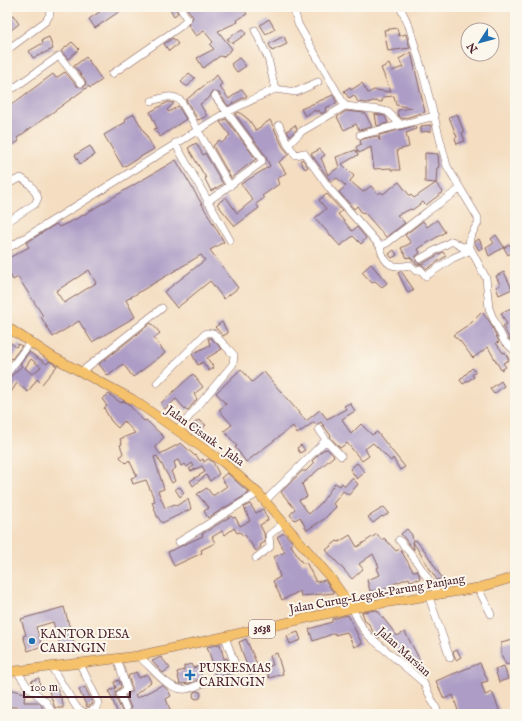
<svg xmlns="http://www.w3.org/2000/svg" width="522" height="721" font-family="'IM FELL English',serif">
	<rect width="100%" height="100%" fill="#fbf7ec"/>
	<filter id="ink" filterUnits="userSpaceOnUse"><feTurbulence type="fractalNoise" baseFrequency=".025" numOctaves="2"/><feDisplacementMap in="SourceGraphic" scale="8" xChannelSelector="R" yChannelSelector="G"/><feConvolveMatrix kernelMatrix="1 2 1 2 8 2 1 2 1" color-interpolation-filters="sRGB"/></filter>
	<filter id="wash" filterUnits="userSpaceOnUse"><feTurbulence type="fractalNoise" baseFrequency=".012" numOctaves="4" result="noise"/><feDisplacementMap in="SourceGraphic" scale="16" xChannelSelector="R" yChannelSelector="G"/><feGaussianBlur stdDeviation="0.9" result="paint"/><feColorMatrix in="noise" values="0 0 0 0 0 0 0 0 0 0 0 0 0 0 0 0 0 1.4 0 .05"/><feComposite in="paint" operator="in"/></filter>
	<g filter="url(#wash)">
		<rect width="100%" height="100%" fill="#f4ddc0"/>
		<g id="blocks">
			<path fill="#ad9dc6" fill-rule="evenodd" d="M107,7H126L95,28L89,19Z
				M169,7H175L178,13L174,16Z
				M186,7H242L247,14L237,20L238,22L218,31L232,49L223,57L220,56L203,68L197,58L214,49L210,45L213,42L204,31L196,36L188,25L193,17Z
				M13,15L19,24L7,33V19Z
				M269,19L275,29L266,34L260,25Z
				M397,28L399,36L406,34L410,48L388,51L384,30Z
				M243,29L246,34L233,43L227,39Z
				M284,36L287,44L272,51L269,44Z
				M49,37L53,49L33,58L29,51L43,43L42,40Z
				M173,38L178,44L169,51L164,44Z
				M72,42L79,49L68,59L61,51Z
				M411,52L425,112L402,119L397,114L398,110L412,108L396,105L394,96L383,97L382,102L373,101L367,103L358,102L354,95L349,98L344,91L350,87L351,90L362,83L368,93L374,90L391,92L381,68L389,64L392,71L403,67L399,59Z
				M86,57L102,80L90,88L89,86L17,138L19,141L7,149V108L53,74L56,78L65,72L77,86L84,87L86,84L85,80L74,66Z
				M239,58L246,66L237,72L231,64Z
				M189,73L195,78L188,86H186L181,82Z
				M217,75L222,84L219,86L229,99L242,89L247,96L228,106L219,93L212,92L210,97L200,104L207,116L198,120L186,100Z
				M333,95L337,103L325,108L326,111L321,114L319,110L316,112L315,110L305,116L301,109Z
				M168,102L174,103L167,110L169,112L178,106L186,119L160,137L154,129L157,128L150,112Z
				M346,111L365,113L372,127L359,130L356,124L344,130L337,117Z
				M239,112L249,120L256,130L270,120L283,147L289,154L279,162L286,173L277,179L279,184L262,196L264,198L256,204L259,208L235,226L217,204L226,197L237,213L253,200L241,184L270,166L265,155L235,114Z
				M134,114L154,149L123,167L104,135L126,122L125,119Z
				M375,114L385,116L388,123L377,126Z
				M457,114L464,132L462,133L465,141L457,144L455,138L457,137L449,117Z
				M226,119L256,159L231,178L213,146L219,140L222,143L230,135L220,122Z
				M295,125L297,129L290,136L287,131Z
				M431,125V131L421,132V126Z
				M415,126L416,129L406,133L409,147L397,150L400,170H391V168L374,169L371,147L359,153L356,147L361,144L360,141L363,139L377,136L380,141L379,135Z
				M196,143L203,155L205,153L223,184L211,191L205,179L206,178L188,148Z
				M90,146L95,155L80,164L75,155Z
				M320,149L325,155L321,158L328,175L339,167L336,157L356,150L358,155L342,164L354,176L350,181L363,192L371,186L378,194L381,192L383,194L399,182L410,196L411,195L414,198L436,183L443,192L426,205L423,202L412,210L411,209L397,215L405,223L386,237L364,212L362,213L357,206L354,209L339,192L346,186L337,178L331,182L311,154Z
				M425,153L438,154L439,167L437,168L436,183L425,182Z
				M302,159L308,167L305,169L300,161Z
				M176,160L224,242L210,250L238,288L224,299L210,281L177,308L164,292L205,260L201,255L126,300L135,317L92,342L79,321L53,337L41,317L43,316L18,277L13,280L7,269V259L29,247L26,243L56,224L59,227L78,218ZM89,270L96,283L64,303L56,291Z
				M327,194L342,211L338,214L352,231L357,227L366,238L361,244L353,236L340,246L315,218L326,209L319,200Z
				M437,220L445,232L418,249L420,253L416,256V261L418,263L422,264L443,252L446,256L427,269L422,265H417L410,257L407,258L401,248L411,243L405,235L423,221L427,227Z
				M496,235L504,247L489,256L486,248L494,243L491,239Z
				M479,239L483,248L479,250L474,242Z
				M509,244L514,251L508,255L504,248Z
				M394,250L397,255L392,258L389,254Z
				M371,264L387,283L382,287L375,281L372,283L362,272Z
				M401,271L414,290L408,293L398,273Z
				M504,272L512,289L499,295L496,287L500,285L496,276Z
				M515,306V330L513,332L515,336L510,340L503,326L507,324L501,313Z
				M482,312L490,322L499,342L496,343L503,353L505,352L509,360L503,363L506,367L501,370L488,347L473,358L460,341L453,335L471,323Z
				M222,322L228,333L223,336L215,327Z
				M151,323L160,333L154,338L165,353L133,377L123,364L108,376L99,364Z
				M208,338H211L222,349L207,358L214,368L209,371L203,362L198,365L192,354L210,345Z
				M7,340L16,347L18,344L22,346L12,359L7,355Z
				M29,352L47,364L49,361L57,366L42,384L37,379L28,392L17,383L11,392L7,389V380L22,366L20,364ZM31,359L41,367L32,374L25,368Z
				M472,368L476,372L472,375L474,377L463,384L460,380Z
				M241,369L252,382L264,372L306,421L320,410L327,419L346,409L344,406L350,403L355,411L342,419L351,434L361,424L372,435L377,432L405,467L400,470L393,458L391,461L373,443L365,449L369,456L362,461L347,443L340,448L330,437L331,436L321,422L316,425L314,422L297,434L293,426L246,462L235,447L237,446L224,431L232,425L219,410L226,404L216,393Z
				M193,374L203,387L194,394L197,399L187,411L176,399L165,409L161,403Z
				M501,381L504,386L494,394L490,389Z
				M109,394L121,403L123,401L128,404L144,421L146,420L164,437L155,447L160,454L181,443L195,456L196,455L200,461L203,459L204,462L208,459L213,462L219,474L210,481L206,475L193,486L190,481L205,472L202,466L191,471L189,469L194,466L192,463L187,467L185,464L181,466L178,460L174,462L176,468L171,471L175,481L172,483L157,456L154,457L164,489L158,491L165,508L175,504L176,506L188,499L191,509L162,523L157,516L152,502L155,501L146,480L133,484L131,478L137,476L129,460L126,463L120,457L123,453L120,445L122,444L120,439L135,433L124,421L118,428L111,421L104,408L107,406L102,399Z
				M199,420L206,425L198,433L192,425Z
				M301,445L305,450L300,453L297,448Z
				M327,449L334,456L302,484L307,497L299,500L309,514L321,503L335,483L340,486L342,483L345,486L352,478L358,484L349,495L343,491L333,504L336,507L323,520L307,530L300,517L295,520L290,515L295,509L281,492L302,471H306L314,463L312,461L323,450Z
				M357,463L365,472L357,479L350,469Z
				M227,473L249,493L208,518L204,511L209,508L197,494L207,488L212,495H214L227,486L221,478Z
				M180,487L184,493L180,497L175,489Z
				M250,504L256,513L263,509L268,520L260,525L264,533L265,542L260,545L261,547L256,551L245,535L243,536L240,532L237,533L234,528L225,535L222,531L212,537L215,543L201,550L202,553L174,566L168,552L203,536L202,534L231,516L233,518L235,517L240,526L250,521L244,507Z
				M384,507L389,513L383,517L382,516L373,523L368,517Z
				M407,529L412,535L413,542L416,540L425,551L442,578L437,580L413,542L414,550L401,534Z
				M284,533L293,543L291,545L298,557L303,564L306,562L316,582L325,580L334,593L301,596L300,591L282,600L273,581L280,577L274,557L285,552L277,537Z
				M377,534L382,540L384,538L396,551L400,549L413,571H417L419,574L420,579L410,581L409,578L388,586V587L383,590L370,591L367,580L380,575L377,568L379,567L373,554L359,564L363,569L352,579L326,550L337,541L339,542L350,535L357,547Z
				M64,607L75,647L62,651L53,622L36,627L42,646L28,651L23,636L26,635L21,619Z
				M377,610L397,636L405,632L423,666L417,670L409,655L404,659L401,657L385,634L379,638L374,634L369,624L365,621L362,612Z
				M348,615L362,644L354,647L347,632L335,635V633L313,641L309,629L332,622V619Z
				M298,632L301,640L290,644L287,636Z
				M246,639L260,671L250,675L239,642Z
				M513,640L515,662L506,665L501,654V643Z
				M220,644L224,659L227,658L231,669L235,672L216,678L214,672H216L207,647Z
				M457,650L461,657L456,660L453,652Z
				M277,653L283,674L269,678L266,667L273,665L270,656Z
				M161,657L170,668L163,673L152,661Z
				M480,663L488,681L481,683L485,695L492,692L501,714H459L453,695L444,699L436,681Z
				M191,664L193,668L199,666L202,678L190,683L180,684L177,672L184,670V666Z
				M504,666L508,679L499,682L495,669Z
				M136,672L139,678L147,674L151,682L135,695L137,698L162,685L168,690L171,696L166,699L171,712L166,714H118L109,691L116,688L114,682L119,680L121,687L116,691L115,696L122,711L125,714L128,713L131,708L126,696L132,691V688L128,676Z
				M39,678L40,686L36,687L31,681Z
				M221,679L222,685L216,686L215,681Z
				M85,687L93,704L87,707L79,690Z
				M57,688L63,704V708H55L49,691Z
				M9,689L25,693L24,702H38L42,706L43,714H26L25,710L18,709V707H8Z
				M193 695a4 4 0 1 1 8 0a4 4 0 1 1-8 0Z"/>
		</g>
	</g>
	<g filter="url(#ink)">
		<use href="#blocks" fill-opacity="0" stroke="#86625f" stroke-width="1"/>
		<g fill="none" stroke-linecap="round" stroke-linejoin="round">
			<g stroke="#86625f" stroke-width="8">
				<path id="minor" d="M295,7V13L298,24L345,106
					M400,7L409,26L422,70L447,166L478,218V223L470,237L469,246L486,278L489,308L492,316L504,341L515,351
					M255,30L268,58L275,89
					M7,50L46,21L50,14L49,7
					M112,74L181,26L187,19L180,7
					M7,90L14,88L59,56L81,83
					M152,101C163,98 171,93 181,101L230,186
					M400,124L388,112L381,110L345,106L302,131L288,145L296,155L304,153L329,188L380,246L387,243L428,211L460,189
					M279,125L288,145
					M360,135L435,116
					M175,143L230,240
					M7,184L21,178C30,183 34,188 38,198L35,204L7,222
					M207,202L262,162L261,158L215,96
					M380,246C384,265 392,269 410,265L416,271L420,269L426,276L453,258L471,250
					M7,249L227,112L275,89L296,92L318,82
					M420,259L452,241L462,247L469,246
					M81,372L162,308
					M7,373L30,343
					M157,383L206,333H213L234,355L233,364L178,430
					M319,429L326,440
					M265,501L326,440L341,456
					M399,540L412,555L439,595
					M179,542L258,493
					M256,558L270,547L269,535L284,523
					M478,588L491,614
					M429,597L450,658
					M352,608L363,629L370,637L423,682L439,714
					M225,637L236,667
					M138,656C151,665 168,692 186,689C192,688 198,685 204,683
					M117,658L127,689L120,694L126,709
					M52,668L77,708L85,713L96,709L99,703L80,664
					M17,671L27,686L46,702L53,714"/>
			</g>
			<g stroke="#86625f" stroke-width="10">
				<path id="major" d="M7,327L53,357L132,399L223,462L258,493L329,576L352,608
					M7,672L138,656L352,608L478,588L515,577"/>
			</g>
			<use href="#minor" stroke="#fff" stroke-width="7"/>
			<use href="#major" stroke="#f5c16b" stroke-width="9"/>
		</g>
	</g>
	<g fill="#1f6fb2" stroke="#fbf7ec" stroke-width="1.5">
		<circle cx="32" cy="641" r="4"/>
		<path d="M188 669h4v4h4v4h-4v4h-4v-4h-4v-4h4z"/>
	</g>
	<g text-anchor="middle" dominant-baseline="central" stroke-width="4" stroke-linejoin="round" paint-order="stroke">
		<rect fill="#fbf7ec" stroke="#7f6065" stroke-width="1" x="249" y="620" width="26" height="18" rx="3"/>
		<g font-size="11" font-weight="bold" fill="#4a1f2b">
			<text x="262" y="629">3638</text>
		</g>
		<g font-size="12" fill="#4a1f2b" stroke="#fbf7ec">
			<text transform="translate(205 436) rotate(36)">Jalan Cisauk - Jaha</text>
			<text transform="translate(377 594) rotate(-10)">Jalan Curug–Legok–Parung Panjang</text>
			<text transform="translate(404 652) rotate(42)">Jalan Marsian</text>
		</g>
		<g font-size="12" fill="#4a1f2b" stroke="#fbf7ec" text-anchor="start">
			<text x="40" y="634">KANTOR DESA<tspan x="40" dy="14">CARINGIN</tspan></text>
			<text x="199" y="668">PUSKESMAS<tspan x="199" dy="14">CARINGIN</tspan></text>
		</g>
	</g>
	<rect width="522" height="721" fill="none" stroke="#fbf7ec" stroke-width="24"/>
	<g transform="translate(480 42) rotate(234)"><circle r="19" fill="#fbf7ec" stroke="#b4a19f"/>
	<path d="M0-3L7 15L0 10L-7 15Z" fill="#1f6fb2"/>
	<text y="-6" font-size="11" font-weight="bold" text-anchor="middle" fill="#4a1f2b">N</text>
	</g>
	<path d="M24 691v6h106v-6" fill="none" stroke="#4a1f2b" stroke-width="2"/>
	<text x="30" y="691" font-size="12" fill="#4a1f2b" stroke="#fbf7ec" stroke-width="3" paint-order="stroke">100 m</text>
</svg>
